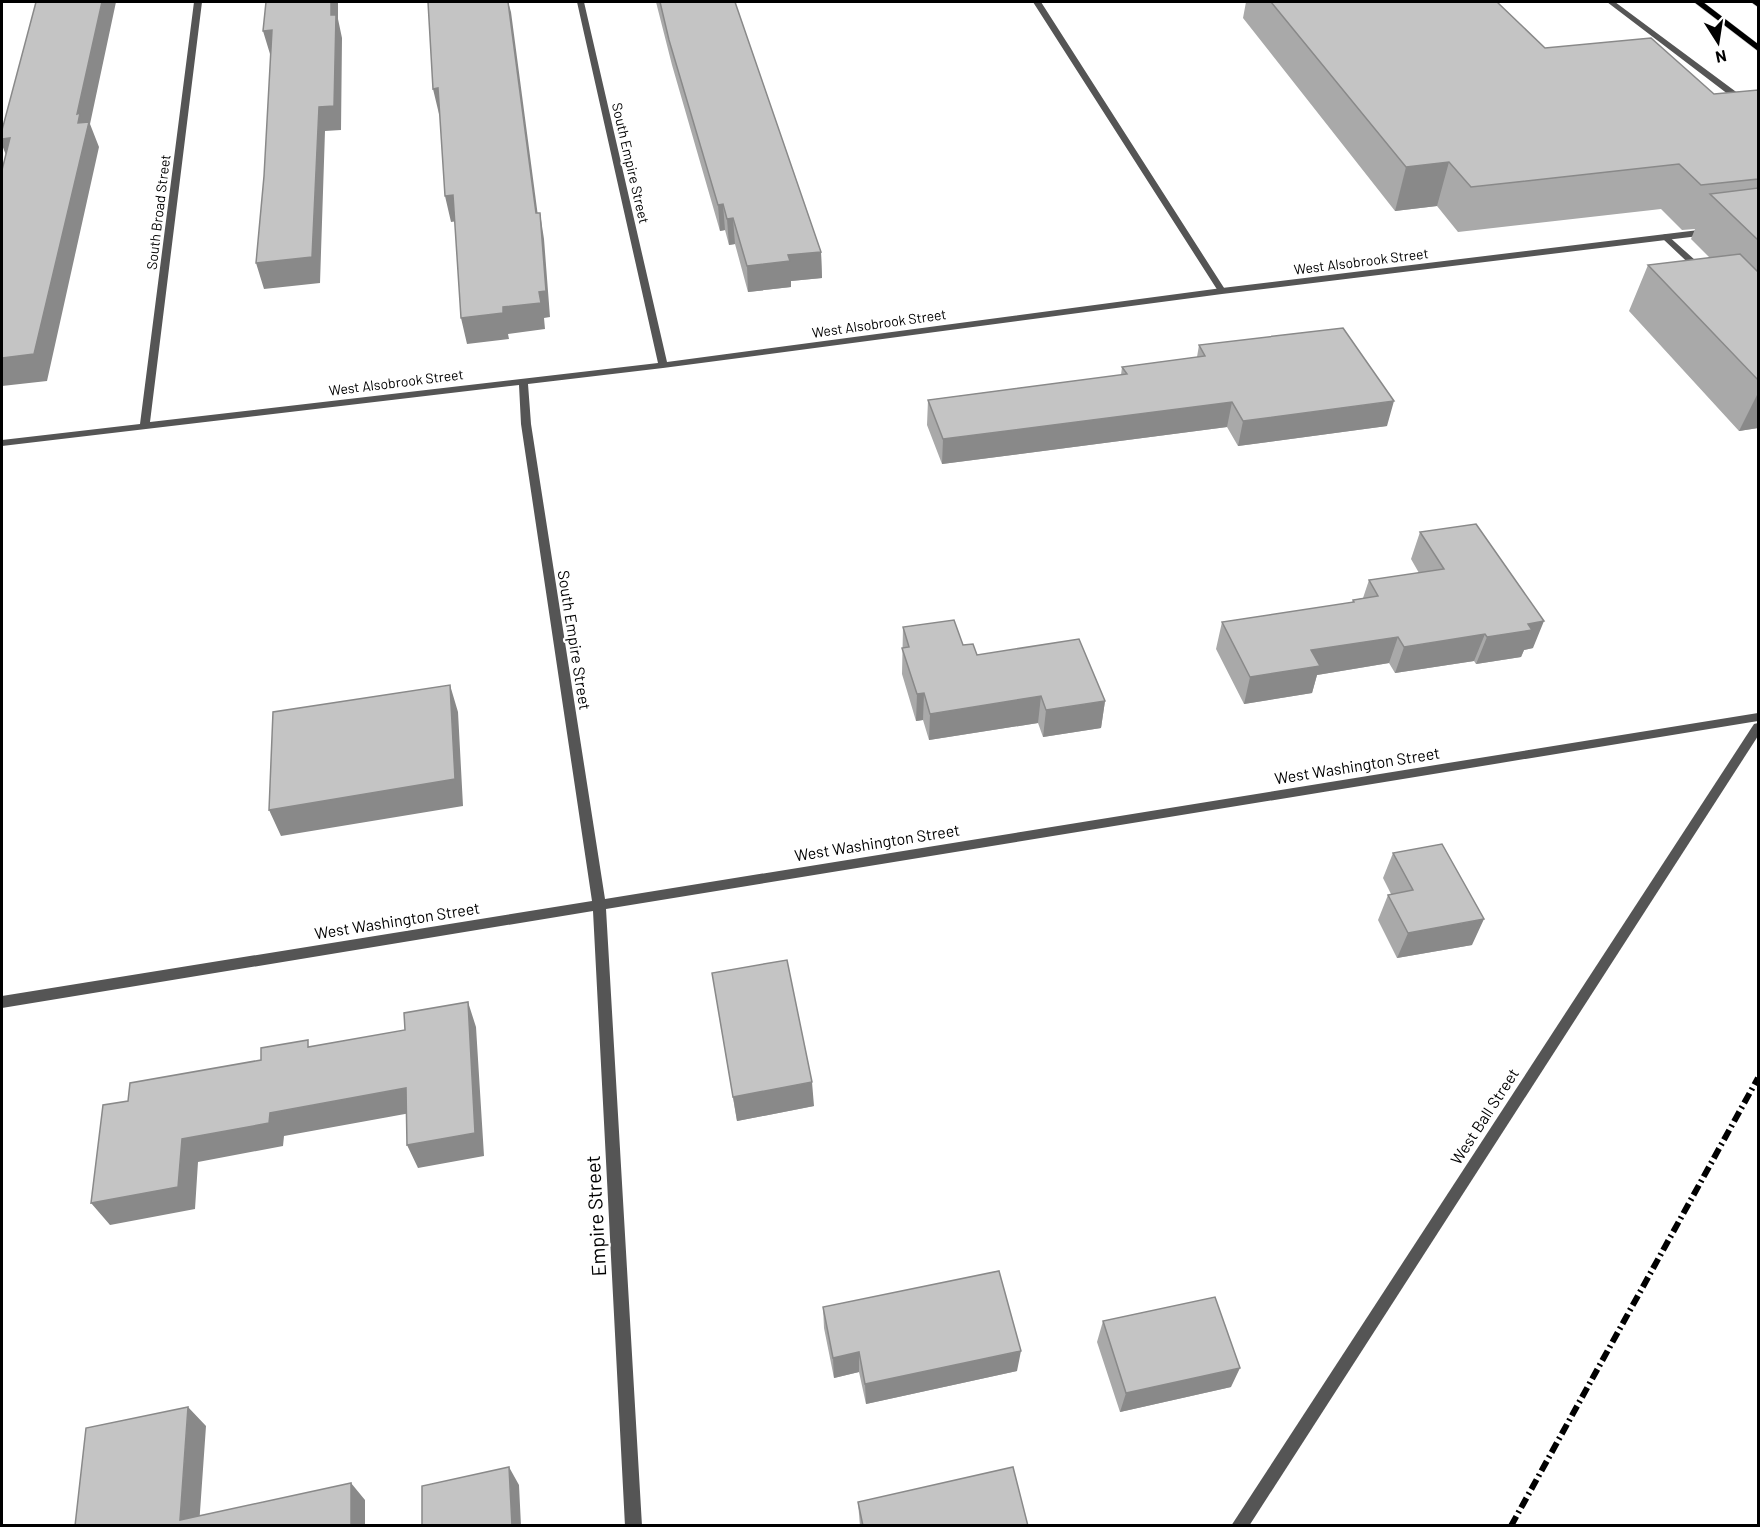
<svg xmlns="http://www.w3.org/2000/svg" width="1760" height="1527" font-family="Barlow,sans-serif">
	<rect width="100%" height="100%" fill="#fff"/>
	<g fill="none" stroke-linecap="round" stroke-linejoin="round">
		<g stroke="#dbdbdb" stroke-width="1">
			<path id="primary" d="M1694,2H1703L1758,44V51Z
				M1751,2H1758V7Z"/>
		</g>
		<path fill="#555" fill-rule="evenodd" d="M1033,2H1041L1226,291L1225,293H1219L1218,291Z
			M1607,2H1615L1743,97L1758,102V106L1737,101Z
			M1666,234L1705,269V273H1699L1663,239V235Z"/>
		<path fill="#555" fill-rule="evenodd" d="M194,2H202L150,422L658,363L577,2H584L667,362L1222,288L1707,229L1711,232L1707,235L1222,294L663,368L528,384L531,424L605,899L1758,713V721L606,909L642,1526H625L593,911L2,1008V996L592,901L521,424L519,385L2,446V440L140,424Z"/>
		<path fill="#555" fill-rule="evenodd" d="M1758,723V736L1249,1526H1231L1754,724Z"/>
		<use href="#primary" fill="#000" fill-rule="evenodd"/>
		<path stroke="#000" stroke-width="6" stroke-dasharray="11 4 2 4" stroke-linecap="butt" d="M1511,1526L1758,1078"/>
	</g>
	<path fill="#a9a9a9" d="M656,2H735L821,252L822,278L791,281V287L748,292L735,244L729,245L725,230L720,231L672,65Z
		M1246,2H1497L1545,48L1714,94L1758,90V428L1739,431L1629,311L1648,265L1710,258L1691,239L1695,229L1682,230L1661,209L1458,232L1437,206L1395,211L1243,18Z
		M1199,345L1387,426L1238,446L1227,427L942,464L927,425L928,400L1121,375L1122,367L1197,357Z
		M1420,532L1533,648L1524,650L1521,657L1476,664L1474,661L1395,673L1389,663L1317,675L1312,693L1244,704L1216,649L1222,622L1352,603L1353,600L1363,598L1369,580L1419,573L1411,559Z
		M903,627L963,645L977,655L1105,701L1101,728L1043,737L1038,723L929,740L923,720L916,721L902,674Z
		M1393,853L1472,945L1397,958L1378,920L1388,895L1391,894L1383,878Z
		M712,973L814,1106L737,1121Z
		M823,1307L1017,1371L866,1404L859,1372L834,1378L824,1328Z
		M1103,1321L1231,1387L1120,1412L1097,1342Z
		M858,1502L1028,1526H860Z"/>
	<path fill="#898989" d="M102,2H116L90,124L99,147L47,381L2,386V358L78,123L77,114Z
		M331,2H338V19L342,38L341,130L325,131L320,283L264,289L256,263L319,107L331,15Z
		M508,2L511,12L541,239L536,213Z
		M272,30L278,53L270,54L263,31Z
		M438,88L443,113L439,114L433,89Z
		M10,138V165L2,145V139Z
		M1449,162L1437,206L1395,211L1406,167Z
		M453,195L458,221L451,222L445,196Z
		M723,204L725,230L720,231L718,205Z
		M540,213L544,239L550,317L544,318L545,329L508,334L509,339L467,344L461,318L503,307L539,292Z
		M733,218L735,244L729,245L727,219Z
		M821,252L822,278L791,281V287L748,292L747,266L788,255Z
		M1758,393V428L1739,431Z
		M1394,401L1387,426L1238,446L1243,421Z
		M1232,402L1227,427L942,464L943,439Z
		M1544,621L1533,648L1524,650L1521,657L1476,664L1487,637L1528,624Z
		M1485,634L1474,661L1395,673L1404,647Z
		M1398,637L1389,663L1317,675L1312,693L1244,704L1250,677L1311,650Z
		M450,685L458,712L463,806L281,836L269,810Z
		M924,693L923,720L916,721L917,694Z
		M1041,696L1038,723L929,740L930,714Z
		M1105,701L1101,728L1043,737L1046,710Z
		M1484,919L1472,945L1397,958L1408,933Z
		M468,1002L476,1027L484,1156L418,1168L407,1145Z
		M812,1082L814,1106L737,1121L733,1097Z
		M406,1088L416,1112L284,1136L283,1146L198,1162L195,1209L110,1225L91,1203L182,1139L270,1113Z
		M1021,1351L1017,1371L866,1404L865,1384Z
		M859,1352V1372L834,1378L833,1358Z
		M1240,1368L1231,1387L1120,1412L1126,1393Z
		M188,1407L206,1426L199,1526L180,1520Z
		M509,1467L519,1485L521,1526H512Z
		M351,1483L365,1500V1526H351Z"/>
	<path fill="#c4c4c4" stroke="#898989" stroke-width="1.5" d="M36,2H102L77,114L80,113L78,123L89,122L34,354L2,358V170L10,138L2,139V130Z
		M266,2H331V15H336L334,106L319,107L312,257L256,263L264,176L272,30L263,31Z
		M428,2H508L536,213H540L546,291L539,292L541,303L503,307V313L461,318L453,195L445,196L438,88L433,89Z
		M660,2H735L821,252L788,255L790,261L747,266L733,218L727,219L723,204L718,205L669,40Z
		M1271,2H1497L1545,48L1651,38L1714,94L1758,90V179L1701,185L1679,164L1471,187L1449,162L1406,167Z
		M1758,188V240L1710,194Z
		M1740,254L1758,272V380L1648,265Z
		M1343,328L1394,401L1243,421L1232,402L943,439L928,400L1127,374L1122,367L1205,356L1199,345Z
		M1476,524L1544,621L1528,624L1532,630L1487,637L1485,634L1404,647L1398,637L1311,650L1320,666L1250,677L1222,622L1354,602L1353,600L1378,596L1369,580L1444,569L1420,532Z
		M954,620L963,645L973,644L977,655L1079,639L1105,701L1046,710L1041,696L930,714L924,693L917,694L902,648L909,647L903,627Z
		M450,685L455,779L269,810L273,712Z
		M1442,844L1484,919L1408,933L1388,895L1413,890L1393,853Z
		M787,960L812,1082L733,1097L712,973Z
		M468,1002L475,1133L407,1145L406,1088L270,1113L269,1123L182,1139L178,1187L91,1203L103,1105L128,1101L130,1083L261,1060V1048L308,1040V1047L405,1030L404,1013Z
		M999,1271L1021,1351L865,1384L859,1352L833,1358L823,1307Z
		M1215,1297L1240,1368L1126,1393L1103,1321Z
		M188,1407L180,1520L351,1483V1526H75L86,1428Z
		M509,1467L512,1526H422V1486Z
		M1013,1467L1028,1526H863L858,1502Z"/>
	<g text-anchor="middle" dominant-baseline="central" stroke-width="4.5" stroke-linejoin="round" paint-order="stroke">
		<g font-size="14" fill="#000" stroke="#fff">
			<text transform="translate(631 163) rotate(77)">South Empire Street</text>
			<text transform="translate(158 212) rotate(-83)">South Broad Street</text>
			<text transform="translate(1361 261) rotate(-7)">West Alsobrook Street</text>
			<text transform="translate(879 323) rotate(-8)">West Alsobrook Street</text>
			<text transform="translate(396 382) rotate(-7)">West Alsobrook Street</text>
		</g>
		<g font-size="16" fill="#000" stroke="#fff">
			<text transform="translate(575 640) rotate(81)">South Empire Street</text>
			<text transform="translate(1357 765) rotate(-9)">West Washington Street</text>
			<text transform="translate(877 842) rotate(-9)">West Washington Street</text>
			<text transform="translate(397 920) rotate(-9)">West Washington Street</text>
			<text transform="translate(1484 1116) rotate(-57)">West Ball Street</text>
		</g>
		<g font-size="20" fill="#000" stroke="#fff">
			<text transform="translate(595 1216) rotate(-93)">Empire Street</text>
		</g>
	</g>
	<rect width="1760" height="1527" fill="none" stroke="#000000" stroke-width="6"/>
	<g transform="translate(1718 42) rotate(168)" stroke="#ffffff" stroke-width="4.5" paint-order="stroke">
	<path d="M0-4.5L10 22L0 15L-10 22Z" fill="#000000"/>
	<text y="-9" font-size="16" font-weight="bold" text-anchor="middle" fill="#000000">N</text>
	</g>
</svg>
